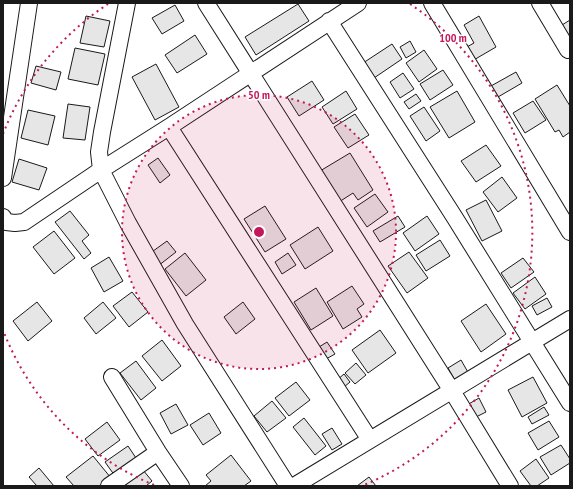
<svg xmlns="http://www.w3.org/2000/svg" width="573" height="489" font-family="'PT Sans Narrow',sans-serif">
	<rect width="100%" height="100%" fill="#fff"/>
	<path fill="#e6e6e6" stroke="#1a1a1a" d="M298,4L309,21L256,55L245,37Z
		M175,5L184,21L162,34L152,18Z
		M86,16L110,21L104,47L80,43Z
		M479,16L496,47L472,61L465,48L474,43L464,25Z
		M570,20V39L562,25Z
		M195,35L207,54L177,73L165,55Z
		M410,41L416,52L406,58L400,47Z
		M392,44L402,59L374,78L363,63Z
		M75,48L105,54L98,85L68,79Z
		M424,50L437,69L419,82L406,63Z
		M156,64L179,107L155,120L132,77Z
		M36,66L61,72L56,90L31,83Z
		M443,70L453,85L430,100L420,84Z
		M516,72L522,83L498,97L491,86Z
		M403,73L414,89L400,98L390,82Z
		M312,81L324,100L299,116L287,97Z
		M557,85L570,106V132L563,137L559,130L555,132L535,99Z
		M346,91L357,109L333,124L322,107Z
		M457,91L475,122L449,138L430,107Z
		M416,94L421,101L409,109L404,102Z
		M533,101L546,120L525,133L513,113Z
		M68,104L90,107L85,140L63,138Z
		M424,107L440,131L426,141L410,116Z
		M28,110L55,116L48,145L21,138Z
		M355,114L369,135L348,148L334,127Z
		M486,145L501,166L476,182L461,161Z
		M350,153L373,190L358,200L353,193L339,202L320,171Z
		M158,158L170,175L160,183L148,165Z
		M19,159L47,168L39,190L12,182Z
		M502,177L517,198L498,212L483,192Z
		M375,194L388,212L367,227L354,208Z
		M486,200L502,231L482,241L466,210Z
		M265,206L286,239L265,252L244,219Z
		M70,211L89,235L82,241L91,253L84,259L55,222Z
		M398,216L405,227L380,242L373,231Z
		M427,216L439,234L415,251L403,233Z
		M318,227L333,251L305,269L290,245Z
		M54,231L75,258L54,274L33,247Z
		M440,240L450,256L426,271L416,255Z
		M167,241L176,252L158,266L149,254Z
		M409,252L428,278L407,293L388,266Z
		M185,253L206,280L186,296L165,269Z
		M288,253L296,265L282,274L275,262Z
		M109,257L123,281L104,292L91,268Z
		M523,258L534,272L511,288L501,273Z
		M535,277L546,294L525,309L513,293Z
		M352,286L364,304L357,309L362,317L343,329L327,302Z
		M316,288L333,316L311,330L294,302Z
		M132,292L148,312L129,327L113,306Z
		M547,298L552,307L537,315L532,306Z
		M37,302L52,321L28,341L13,321Z
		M103,302L116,318L96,334L84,318Z
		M243,302L255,319L236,334L224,317Z
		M486,304L506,334L481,352L461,321Z
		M380,330L396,353L368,373L352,350Z
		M162,340L181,366L162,381L142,356Z
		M327,342L335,354L326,359L319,347Z
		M461,360L469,374L456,382L448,368Z
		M136,361L156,388L141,400L120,373Z
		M356,363L366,375L355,384L345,373Z
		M344,374L350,382L344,387L337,380Z
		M533,377L547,403L522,417L508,390Z
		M296,382L310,400L289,416L275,398Z
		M479,398L486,412L474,418L467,405Z
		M272,401L286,418L267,432L254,416Z
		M176,404L188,425L171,434L160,413Z
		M544,407L549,415L532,424L528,417Z
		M209,413L221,433L203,445L190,425Z
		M304,418L326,446L315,455L293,427Z
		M549,421L559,437L538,450L528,433Z
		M107,422L120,440L98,456L85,439Z
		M332,428L342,444L332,450L322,434Z
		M561,445L570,459V463L551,475L540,457Z
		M128,446L138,461L115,476L105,462Z
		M231,455L251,481L244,486H205L211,481L206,475Z
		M93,456L111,478L101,486H74L66,477Z
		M536,459L549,478L537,486H531L520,471Z
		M39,468L54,486H37L29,477Z
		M143,470L152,481L146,486H124Z
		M369,477L376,486H357Z"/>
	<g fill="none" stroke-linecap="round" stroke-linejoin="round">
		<g stroke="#1a1a1a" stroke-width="18">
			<path id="street" d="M127,3L102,132L99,152L101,170L128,223L185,324L288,486
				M206,3L452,391L510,486
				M432,3L570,232
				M540,3L568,50
				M329,21L455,218L570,403
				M169,127L370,440
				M3,178L29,3
				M3,217L6,222L15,223L24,222L101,170L169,127L358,3
				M112,377L158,452L181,486
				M109,486L158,452
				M294,486L570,319"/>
		</g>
		<use href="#street" stroke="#fff" stroke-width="16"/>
	</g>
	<circle cx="259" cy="232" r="137" fill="#c2185b" fill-opacity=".12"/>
	<g fill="none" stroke="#c2185b" stroke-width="2" stroke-dasharray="2 4">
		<circle cx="259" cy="232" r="137"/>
		<path d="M154 485A274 274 0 0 1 3 330M3 134A274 274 0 0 1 108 4M410 4A274 274 0 0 1 364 485"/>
	</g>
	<circle cx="259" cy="232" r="6" fill="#c2185b" stroke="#fff" stroke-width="2"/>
	<g font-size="12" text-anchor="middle" font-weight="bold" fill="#c2185b" stroke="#fff" stroke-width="3" stroke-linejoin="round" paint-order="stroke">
		<text x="453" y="42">100 m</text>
		<text x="259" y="99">50 m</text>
	</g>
	<rect width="573" height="489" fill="none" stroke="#1a1a1a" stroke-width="8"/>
</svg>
